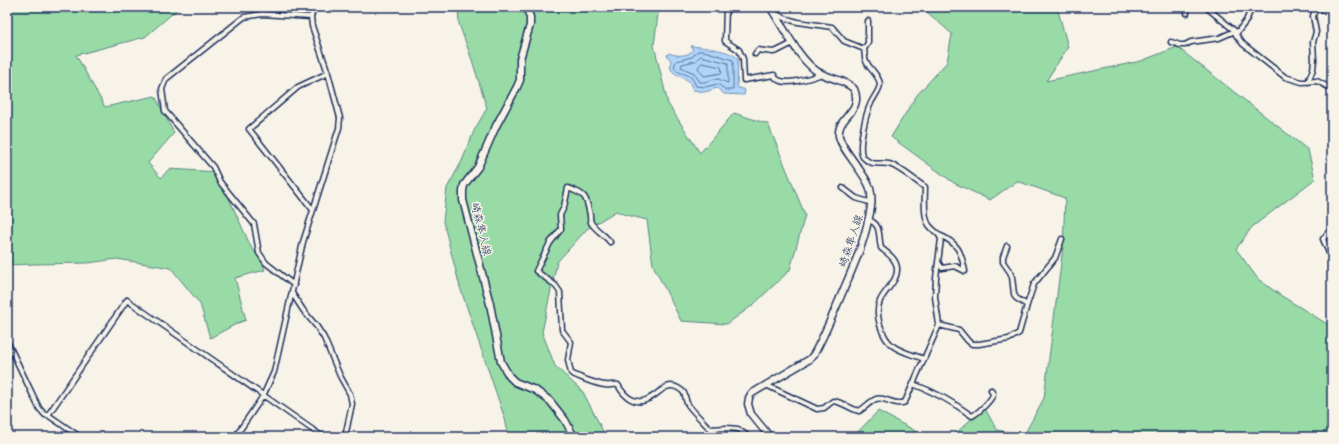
<svg xmlns="http://www.w3.org/2000/svg" width="1339" height="444" font-family="'Shantell Sans','Klee One',sans-serif">
	<rect width="100%" height="100%" fill="#f7f3e8"/>
	<filter id="ink" filterUnits="userSpaceOnUse"><feTurbulence type="fractalNoise" baseFrequency=".025" numOctaves="2"/><feDisplacementMap in="SourceGraphic" scale="8" xChannelSelector="R" yChannelSelector="G"/><feConvolveMatrix kernelMatrix="1 2 1 2 8 2 1 2 1" color-interpolation-filters="sRGB"/></filter>
	<g filter="url(#ink)">
		<path fill="#98dba7" stroke="#5a8582" d="M7,7H180L145,37L76,55L105,107L155,96L174,133L148,163L161,178L169,169L217,172L251,247L262,262L265,270L235,278L246,320L238,323L210,338L200,304L171,268L117,259L88,263L35,264L7,265Z
			M458,7H659L654,45L668,104L700,153L734,113L768,124L805,215L790,270L753,305L727,324L681,321L653,265L647,220L623,214L616,211L587,229L557,262L542,332L555,366L583,392L606,437H509L505,419L460,287L443,221L447,188L462,161L474,131L487,108L472,60L459,24Z
			M917,7H1057L1068,47L1046,81L1141,61L1177,47L1308,150L1315,179L1252,227L1236,249L1258,279L1280,295L1332,327V437H952L984,407L997,430L1024,435L1044,398L1063,247L1065,198L1017,181L990,200L954,183L891,137L917,95L947,62L952,34L927,12Z
			M878,411L923,435L929,437H853Z"/>
		<path fill="#b0d4f9" stroke="#7492bb" d="M691,46C702,47 732,50 738,59L737,87L745,90L744,95L724,94L717,88L705,92L693,90L689,81C680,76 667,73 671,61L667,55L669,53C676,56 687,57 693,50Z"/>
		<g fill="none" stroke-linecap="round" stroke-linejoin="round">
			<path stroke="#57719c" stroke-width="1" d="M698,51H704L733,60V90H726L718,84L705,87L696,86C695,84 693,79 691,77C685,72 670,74 676,61L692,57Z
				M701,56L728,63V83C724,82 722,80 718,79C711,79 706,83 700,82L694,73L681,67L682,64L695,61Z
				M702,63L721,67L722,73L704,76L698,68Z"/>
			<g stroke="#1b2f5e" stroke-width="7">
				<path id="street" d="M726,7L725,41L739,50L743,59L744,80L774,75C779,89 811,78 822,74
					M1206,7L1235,31L1236,35L1243,44L1285,77L1302,82L1317,81L1332,89
					M1316,8L1329,12L1332,15
					M1187,13V7
					M1236,34L1246,21L1252,7
					M1171,42L1180,45H1185L1191,42L1219,38L1235,31
					M864,49L868,43V21
					M755,54L758,50L773,52L777,51L793,43
					M1308,82L1313,69L1314,60L1313,42L1316,32L1313,16L1316,7
					M843,188L856,198L872,203
					M313,210L249,129L298,87L328,73
					M869,220C882,225 878,236 881,248C888,254 897,259 897,269C898,281 884,291 880,301C874,314 882,338 893,346C901,352 914,355 924,359
					M1332,228L1323,239L1332,260L1331,271L1332,277
					M939,235C958,243 961,251 965,271
					M610,242C605,235 597,231 592,224C590,222 590,218 590,215C586,197 587,195 568,188L564,207L560,215L561,229L550,243L536,271L555,285L560,292L562,330L571,342L568,360L571,373C578,377 596,384 605,385C609,386 613,384 618,385C624,396 635,406 648,399C659,395 665,381 678,388C687,393 684,396 687,403C690,409 705,423 710,429L727,428L738,429L749,437
					M938,262L942,268L955,266L965,271
					M294,285L266,263L259,253L254,224L220,182L213,167L165,111L162,89L166,79L244,17L262,14L311,17
					M292,293L303,310L317,327L324,338L340,376L350,394L352,404L345,437
					M1027,305L1034,284L1055,258L1062,239
					M939,325L959,330L968,341L972,344H979L1009,339L1019,333L1027,305L1016,298L1014,294L1012,277L1010,272L1003,262V257L1007,246
					M7,341L39,408L45,415H48L80,437
					M913,384C935,392 953,402 972,416C978,413 992,400 993,394L991,390
					M766,385L817,409L824,408L833,401C843,402 850,409 859,411C865,408 869,402 876,399C885,396 895,407 905,402L939,325L935,297L936,278L941,239C939,232 933,231 929,225C923,217 925,197 925,187C915,181 900,167 889,164C880,162 872,167 863,157C857,149 866,113 871,103C873,98 880,90 880,84C879,75 869,69 866,61C864,57 865,53 864,49L844,41L832,27L798,22L787,19L774,13
					M48,415L127,300L323,437
					M235,437L263,396L274,372L303,242L339,128L340,118L328,73L312,26L311,17L314,7
					M999,437L1003,436L1007,437"/>
			</g>
			<g stroke="#1b2f5e" stroke-width="9">
				<path id="secondary" d="M526,7L530,17V25L520,59V80L517,87L496,126L478,167L464,185L463,191V200L490,304L501,362L509,376L515,382L535,390L550,401L565,420L574,437
					M770,437L751,414L748,404L749,398L751,394L766,385L810,359L814,354C824,336 832,317 840,298C851,272 862,249 868,221C871,210 873,200 870,188C864,171 842,151 839,136C836,117 864,112 854,89C844,79 830,79 818,72C798,59 784,27 770,7"/>
			</g>
			<use href="#street" stroke="#f7f3e8" stroke-width="4"/>
			<use href="#secondary" stroke="#f7f3e8" stroke-width="6"/>
		</g>
	</g>
	<g text-anchor="middle" dominant-baseline="central" stroke-width="3" stroke-linejoin="round" paint-order="stroke">
		<g font-size="11" fill="#1b2f5e" stroke="#f7f3e8">
			<text transform="translate(481 229) rotate(76)">崎森隼人線</text>
			<text transform="translate(851 241) rotate(-72)">崎森隼人線</text>
		</g>
	</g>
	<rect width="1339" height="444" fill="none" stroke="#f7f3e8" stroke-width="24"/>
	<rect x="12" y="12" width="1315" height="420" fill="none" stroke="#1b2f5e" stroke-width="1.5" filter="url(#ink)"/>
</svg>
